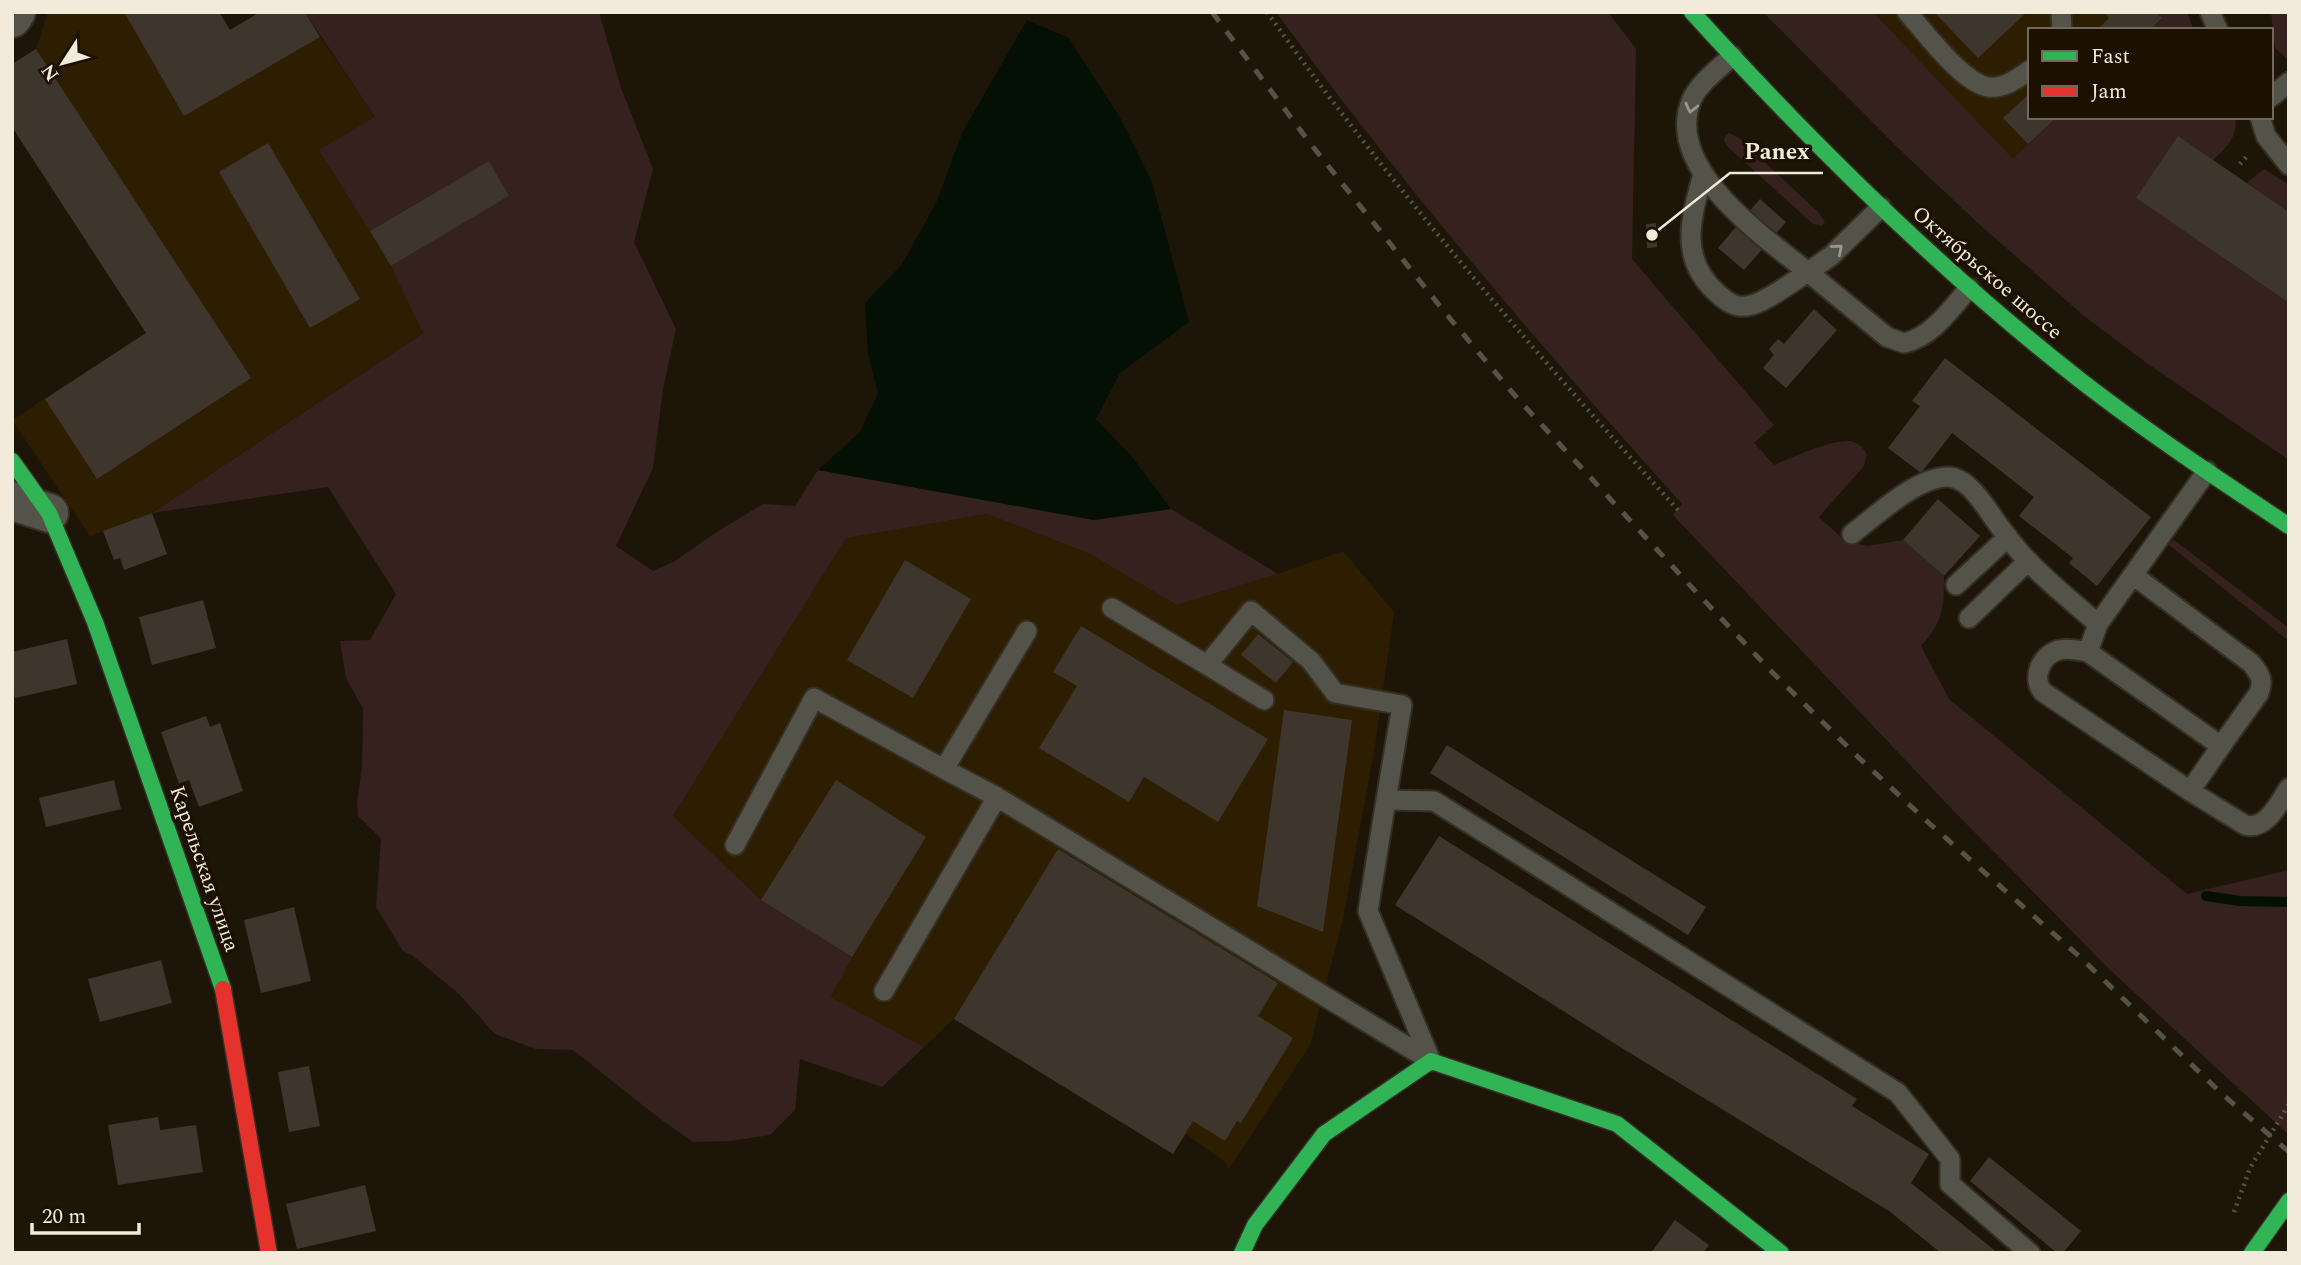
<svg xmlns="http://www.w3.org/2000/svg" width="2301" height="1265" font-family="Spectral,serif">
	<rect width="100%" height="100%" fill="#1d1608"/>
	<path fill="#2d1e01" d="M48,12H219L230,30L260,12L320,37L375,117L370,231L489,161L509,196L391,266L424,332L152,513L90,536L12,420L146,333L12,127V64L36,49Z
		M1873,12H2156L2162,18L2150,30H2030V117H2057L2013,160Z
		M987,514L1086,552L1177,605L1278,574L1343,551L1394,612L1375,746L1343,919L1310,1045L1228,1170L1226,1163L1186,1134L1173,1154L954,1019L924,1047L831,997L852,957L761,900L673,816L846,538Z"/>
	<path fill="#35211e" d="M305,12H599L621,88L653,169L634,242L676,329L663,389L653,468L616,546L653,571L675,561L715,533L763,504L795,506L818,470L1094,520L1171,509L1278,574L1177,605L1086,552L987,514L846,538L673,816L761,900L852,957L831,997L924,1047L882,1087L800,1059L795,1110L770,1135L730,1141L693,1142L659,1118L573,1050L536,1049L495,1034L459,994L413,956L403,951L376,907L381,839L358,816L357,803L362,766L363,709L346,678L340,641L370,640L396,594L328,487L152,513L423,333L391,266L509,196L489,161L370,231L319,150L375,117Z
		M1276,12H1608L1636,49L1632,259L1774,425L1754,443L1774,465C1793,457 1830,440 1850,441C1858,442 1863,448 1867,454L1864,466L1819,517L1845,541L1867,546L1903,540L1944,576C1944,609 1943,621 1921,646L1949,699L2187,894L2289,870V1135L2109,969L1946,803L1673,515L1682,504C1540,346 1402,185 1276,12Z
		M1763,12H1873L2013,159L2057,117H2235C2239,136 2226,148 2213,160L2179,137L2136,198L2289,303V460L2148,364L2084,316L1980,225L1898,148Z
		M2156,12H2187L2194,30H2150L2162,19Z
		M2271,12H2289V61L2275,48Z
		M1729,133L1739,138L1818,212L1825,222L1822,226L1813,224L1729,148L1724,141L1725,136Z
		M2264,169L2289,185V206L2286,210L2247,183Z
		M2174,540L2289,628V641L2168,544Z"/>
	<path fill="#041003" d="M1027,20L1069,38L1122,121L1152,182L1189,322L1120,373L1096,419L1133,458L1171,509L1094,520L818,470L860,432L878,393L868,354L865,303L902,264L936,203L963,131Z"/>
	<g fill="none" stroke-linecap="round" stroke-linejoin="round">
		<path stroke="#041003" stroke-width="10" d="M2206,896L2240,901L2289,902"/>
	</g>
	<path fill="#3e362c" d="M124,12H219L230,30L260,12H305L320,37L184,116Z
		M1934,12H2027L1978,58Z
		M2104,12H2156L2162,18L2150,30H2097L2109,18Z
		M36,49L251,378L97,479L45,399L146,333L12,127V64Z
		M2030,93V117H2057L2028,144L2003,118Z
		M2178,136L2289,212V303L2136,198Z
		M268,143L360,299L310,328L219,172Z
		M489,161L509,196L391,266L370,231Z
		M1760,199L1786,222L1744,270L1718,248Z
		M1656,223L1657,247L1647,248L1646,224Z
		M1814,309L1837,330L1786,388L1763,368L1774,355L1769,349L1778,339L1784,344Z
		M1945,358L2151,517L2097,586L2069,563L2073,558L2019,516L2034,497L1952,433L1921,473L1888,448L1920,406L1912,401Z
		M1938,499L1980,536L1944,576L1903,540Z
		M152,513L167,554L124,570L120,558L114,560L103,531Z
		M905,560L971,599L913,698L847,660Z
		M203,600L216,648L152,665L139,617Z
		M1081,626L1268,739L1218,822L1144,777L1129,802L1039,748L1077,686L1053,672Z
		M1258,634L1293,662L1276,683L1241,655Z
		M67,639L77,684L15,698L12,688V652Z
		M1284,710L1352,720L1323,932L1257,906Z
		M206,716L210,727L220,723L243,791L199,807L189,780L179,784L161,732Z
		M1447,745L1706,907L1688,935L1430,773Z
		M114,780L121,809L46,827L39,798Z
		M836,780L926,837L852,957L761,900Z
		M1439,836L1857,1099L1852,1106L1929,1154L1911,1183L1998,1253H1941L1889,1211L1625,1050L1395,905Z
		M1058,849L1278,983L1258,1016L1293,1038L1241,1123L1237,1121L1225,1141L1193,1121L1173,1154L954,1019Z
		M294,907L311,981L261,993L244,920Z
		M161,960L172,1003L100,1022L88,979Z
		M309,1066L320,1126L289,1132L278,1072Z
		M158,1117L160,1130L196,1125L203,1172L118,1185L108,1125Z
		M1989,1157L2081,1231L2063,1253H2057L1970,1181Z
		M365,1185L376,1231L297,1249L286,1204Z
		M1675,1220L1709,1245L1703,1253H1651Z"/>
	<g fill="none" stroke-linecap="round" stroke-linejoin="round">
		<g stroke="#352f23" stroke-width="23">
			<path id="lane" d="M1907,12C1925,32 1963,84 1989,87C2004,89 2018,78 2030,70
				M2061,12L2062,30
				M2210,12L2218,30
				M1732,56C1719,69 1700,82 1692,99C1662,167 1764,237 1808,272L1831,256L1881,207
				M2271,97L2289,82
				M2260,117L2266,136L2289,165
				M1703,174C1691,218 1678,259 1718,294C1726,301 1735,308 1747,306C1764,304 1792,282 1808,272L1887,337L1904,343C1932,337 1951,309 1969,288
				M2207,471L2098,624L2088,652L2221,746L2190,791L2245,825C2266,831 2279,803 2289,788
				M1852,534C1876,516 1917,476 1949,477C1965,478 1977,495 1986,507C1996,522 2007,537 2018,550C2042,578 2071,600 2098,624
				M2133,575L2251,663C2260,674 2264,680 2259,693L2221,746
				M1956,585L2008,537
				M1112,608L1207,665
				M1969,618L2028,561
				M1027,631L944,769L997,797L1431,1061L1368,911L1386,800L1434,801L1898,1093L1950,1159V1184L2030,1253
				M2088,652C2079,650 2068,648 2059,650C2041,655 2031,678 2043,692L2190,791
				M1264,700L1207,665L1251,611L1311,661L1335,693L1402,705L1386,800
				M735,845L814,698L944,769
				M884,991L997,797"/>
		</g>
		<g stroke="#352f23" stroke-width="42">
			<path id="street" d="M12,18L16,12
				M12,501L49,513"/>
		</g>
		<g stroke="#352f23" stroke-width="19">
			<path id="fast" d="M1692,12C1812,144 1939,270 2080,380C2147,432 2218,479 2289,526
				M12,461L49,513L95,622L223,989
				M1242,1253L1255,1225L1324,1134L1431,1061L1617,1124L1781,1253
				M2252,1253L2289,1201"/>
		</g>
		<g stroke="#352f23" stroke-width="19">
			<path id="jam" d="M223,989L269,1253"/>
		</g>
		<path stroke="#555449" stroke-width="4.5" stroke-dasharray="2 5" stroke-linecap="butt" d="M1267,12C1392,188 1533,351 1678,510
			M2240,164L2249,154
			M2234,1212L2250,1168L2289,1104"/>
		<use href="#lane" stroke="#535349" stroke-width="19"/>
		<use href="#street" stroke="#535349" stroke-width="38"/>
		<use href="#fast" stroke="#30b455" stroke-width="16"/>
		<use href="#jam" stroke="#e5322d" stroke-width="16"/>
		<path stroke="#565248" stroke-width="5" stroke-dasharray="12 12" stroke-linecap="butt" d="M1212,12L1310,143L1447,315L1517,398L1698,594L1772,672L1858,757L1930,824L2081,958L2221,1093L2289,1152"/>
	</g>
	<defs><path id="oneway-chevron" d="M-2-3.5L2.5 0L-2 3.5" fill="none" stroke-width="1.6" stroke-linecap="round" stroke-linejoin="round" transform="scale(1.75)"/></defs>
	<g stroke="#9b978b">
		<use href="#oneway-chevron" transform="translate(1691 108) rotate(104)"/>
		<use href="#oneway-chevron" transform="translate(1838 249) rotate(-41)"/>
	</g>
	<g text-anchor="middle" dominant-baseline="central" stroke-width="7" stroke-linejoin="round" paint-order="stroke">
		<g font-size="21" fill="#f2eadb" stroke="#1c1000">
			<text transform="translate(1987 273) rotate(41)">Октябрьское шоссе</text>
			<text transform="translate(204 869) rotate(71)">Карельская улица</text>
		</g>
	</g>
	<path fill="none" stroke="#f2eadb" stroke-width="2.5" d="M1652 235L1730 173H1823"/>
	<circle fill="#f2eadb" stroke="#1c1000" stroke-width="2.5" cx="1652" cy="235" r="7"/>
	<g font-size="23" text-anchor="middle" font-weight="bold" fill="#f2eadb" stroke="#1c1000" stroke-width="7" stroke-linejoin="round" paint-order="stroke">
		<text x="1777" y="159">Panex</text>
	</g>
	<rect width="2301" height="1265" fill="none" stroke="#f2eadb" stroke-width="28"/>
	<rect x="2028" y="28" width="245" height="91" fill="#1c1000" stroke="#726758" stroke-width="2"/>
	<rect x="2042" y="51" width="35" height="10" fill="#30b455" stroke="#726758" stroke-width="2"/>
	<text x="2091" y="63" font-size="21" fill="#f2eadb">Fast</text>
	<rect x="2042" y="86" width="35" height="10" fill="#e5322d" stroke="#726758" stroke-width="2"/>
	<text x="2091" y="98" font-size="21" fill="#f2eadb">Jam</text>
	<g transform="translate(63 63) rotate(234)" stroke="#1c1000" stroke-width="5" paint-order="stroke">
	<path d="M0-5L12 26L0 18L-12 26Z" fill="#f2eadb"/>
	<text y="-10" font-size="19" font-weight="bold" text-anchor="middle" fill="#f2eadb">N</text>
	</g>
	<path d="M32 1223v10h107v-10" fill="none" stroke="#f2eadb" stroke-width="3.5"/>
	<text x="42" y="1223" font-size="21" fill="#f2eadb" stroke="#1c1000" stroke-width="5" paint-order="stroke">20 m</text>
</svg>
